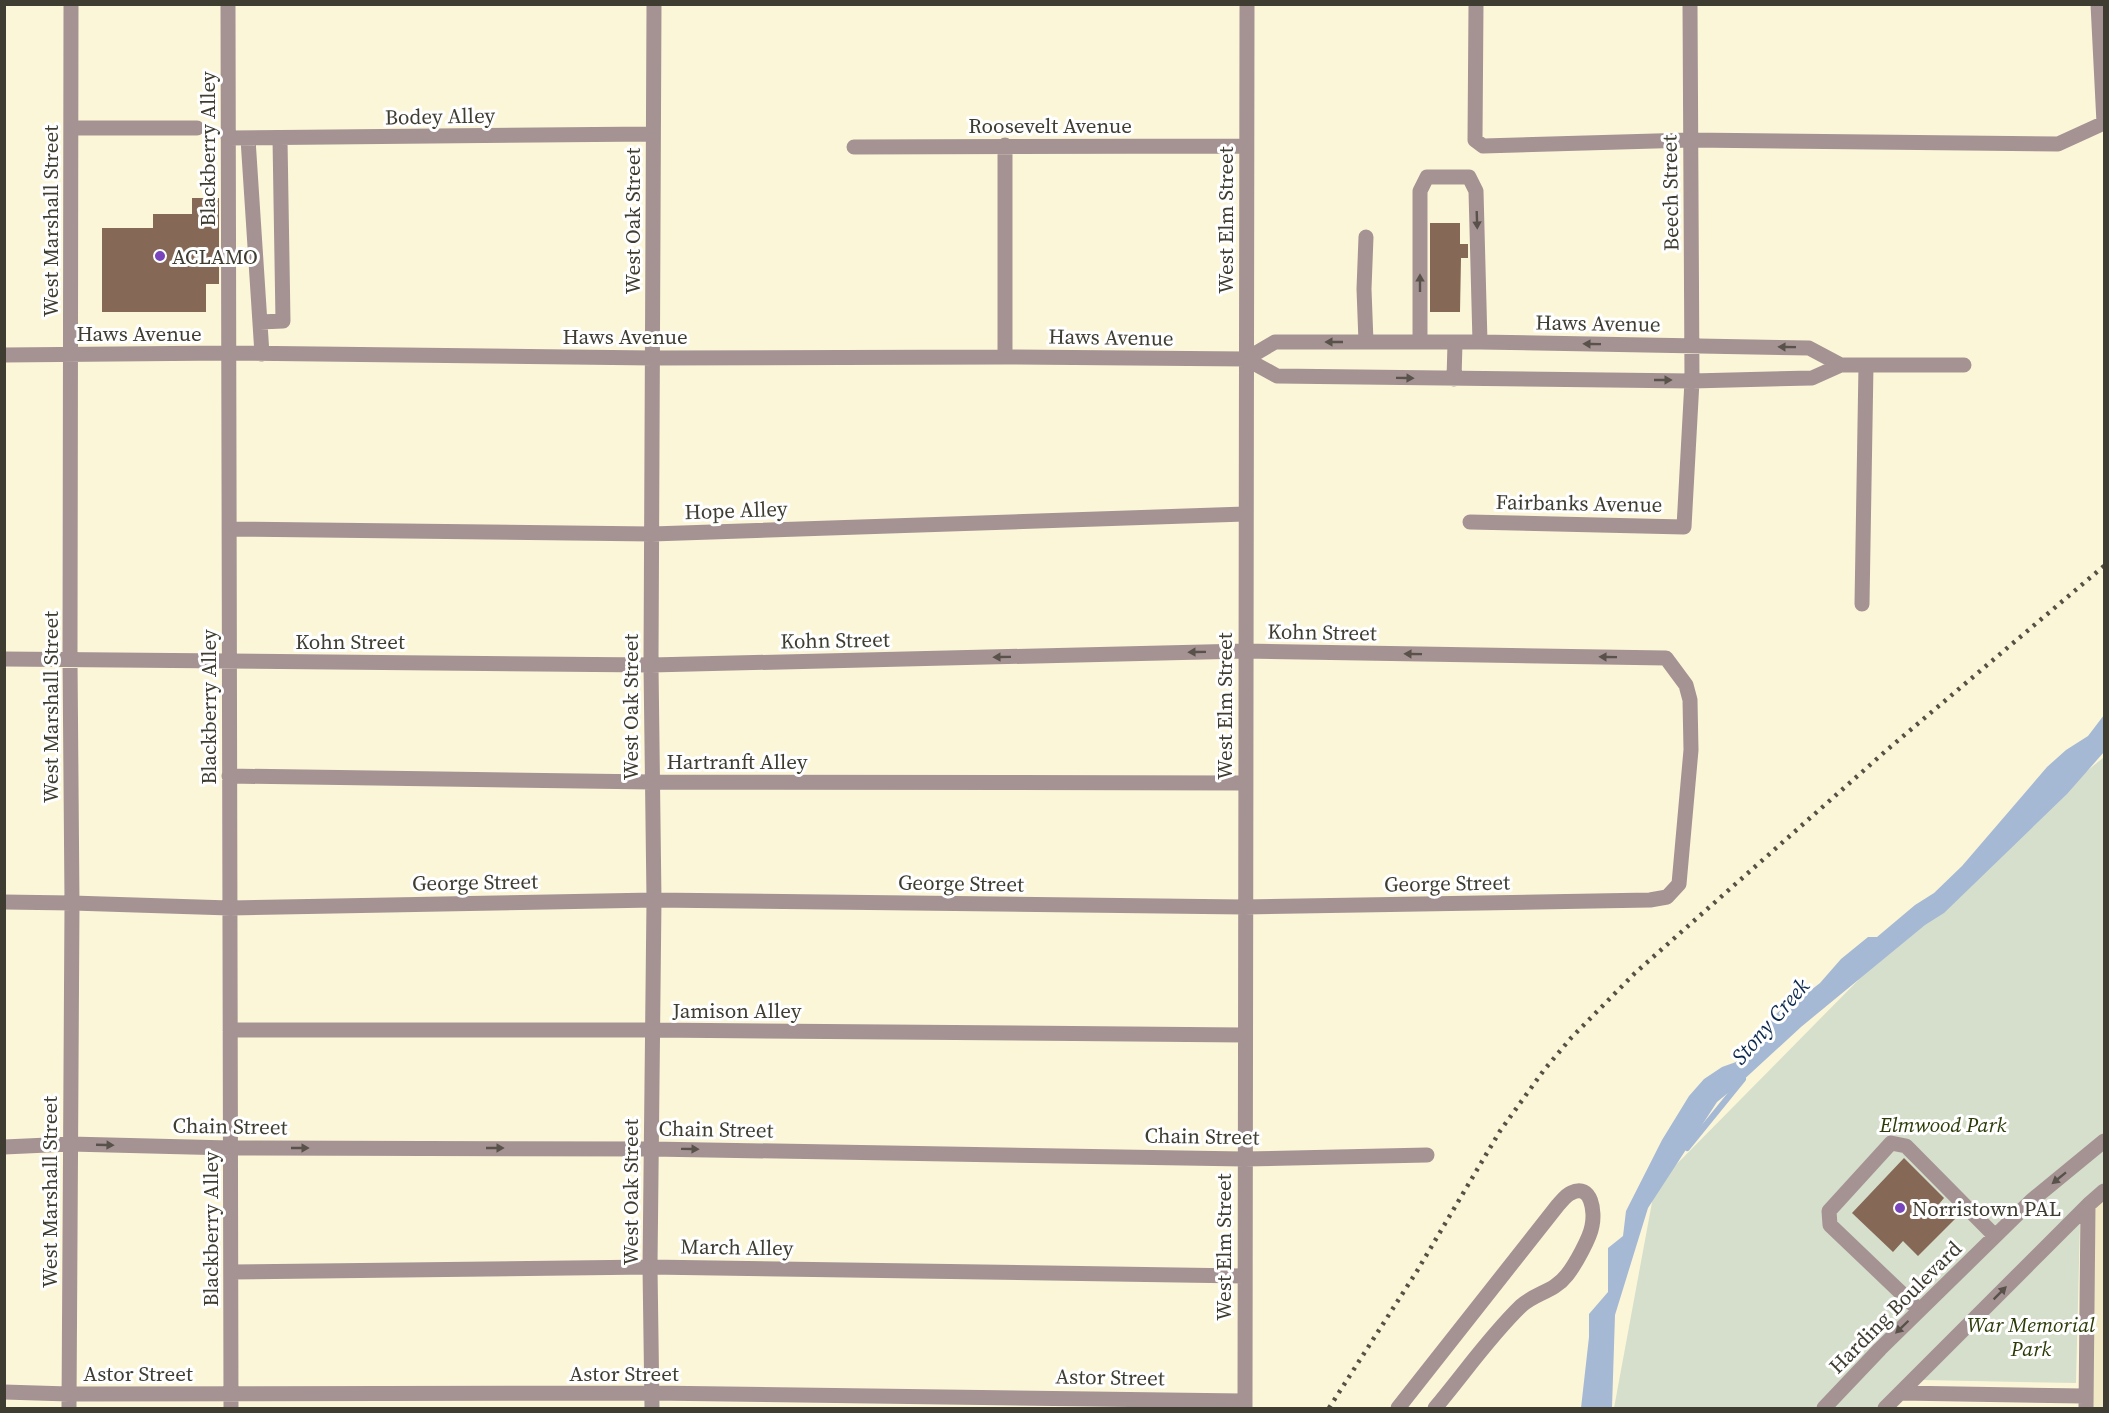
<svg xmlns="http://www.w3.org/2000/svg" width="2109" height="1413" font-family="'Source Serif 4',serif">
	<rect width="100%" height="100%" fill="#fcf6d9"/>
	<path fill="#f1e9c5" d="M2104,1191V1408H2086L2088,1205Z"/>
	<path fill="#d6dfcb" d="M2104,757V1191L1885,1408H1614L1655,1186L1968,869Z
		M2080,1223L2076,1383L1922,1380Z"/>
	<path fill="#a5b9d5" d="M2104,715V752L2067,794L1944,913L1925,925L1801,1027L1739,1084L1717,1102L1648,1208L1615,1315L1612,1408H1581L1589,1337V1314L1608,1292V1248L1623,1236L1626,1211L1662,1140L1689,1096L1704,1079L1722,1067L1736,1062L1752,1044L1764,1025L1785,1006L1797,1001L1820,983L1841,959L1868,937H1877L1915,905L1934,893L1962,866L2047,767L2066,750L2088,736Z"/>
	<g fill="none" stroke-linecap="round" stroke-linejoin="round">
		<path stroke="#a5b9d5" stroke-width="6" d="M1687,1148L1743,1079"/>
	</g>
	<path fill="#866857" d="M192,198H219V284H206V312H102V228H153V214H192Z
		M1430,223H1460V244H1468V258H1461L1460,312H1430Z
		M1904,1158L1944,1198L1939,1204L1955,1219L1918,1256L1903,1241L1893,1252L1852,1213Z"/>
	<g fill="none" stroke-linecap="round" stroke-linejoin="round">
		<path stroke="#a59394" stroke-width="15" d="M228,4L231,1408
			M1476,4L1475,140L1483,146L1690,140L2058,144L2104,123
			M2098,4L2104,123
			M71,128H197
			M228,138L652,134
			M248,139L262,354
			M1005,145V357
			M854,147L1246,146
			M1366,237L1364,289L1366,342
			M260,322L283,321L280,139
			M1420,341V191L1427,177H1469L1476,191L1480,342
			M4,355L228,353L653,358L1005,357L1246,359L1277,376L1692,381L1812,378L1841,365H1964
			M1246,359L1275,342H1480L1809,348L1841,365
			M1454,379L1455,343
			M1470,522L1684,527L1692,381L1690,4
			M229,529L652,534L1245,514
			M1862,604L1866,365
			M4,659L651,665L1245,651L1666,658L1686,685L1690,700L1691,750L1679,884L1667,897L1650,900L1244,907L654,900L230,908L72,903L4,902
			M229,776L652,782L1245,783
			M230,1030H653L1244,1035
			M4,1147L70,1144L230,1148L651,1149L1244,1159L1427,1155
			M231,1272L650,1267L1243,1276
			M1919,1310L1830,1225L1829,1211L1891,1143L1906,1146L1995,1236
			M4,1392L69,1394L652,1393L1243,1401
			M1900,1393L2085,1396
			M69,1408L72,903L70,659L71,4
			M652,1408L650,1267L654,900L651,665L654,4
			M1245,1408L1247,4
			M1398,1408L1558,1205C1562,1201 1566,1195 1571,1193C1592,1182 1595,1213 1592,1226C1590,1238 1575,1265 1567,1275C1554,1292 1535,1293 1521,1306C1489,1337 1463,1375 1435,1408
			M1824,1408L1880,1349L2031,1201L2104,1141
			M1885,1408L2088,1205L2104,1191
			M2086,1408L2088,1205"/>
		<path stroke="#555244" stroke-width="4.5" stroke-dasharray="3 6" stroke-linecap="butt" d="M1329,1408L1417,1271L1500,1131L1544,1070L1571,1038L1635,973L1888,749L2104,566"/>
	</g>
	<defs><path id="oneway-solid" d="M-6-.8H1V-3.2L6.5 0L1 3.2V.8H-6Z" transform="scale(1.5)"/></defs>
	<g fill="#58524a">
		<use href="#oneway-solid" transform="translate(1477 220) rotate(88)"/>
		<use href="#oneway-solid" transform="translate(1420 283) rotate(-90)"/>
		<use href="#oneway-solid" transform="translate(1334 342) rotate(180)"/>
		<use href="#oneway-solid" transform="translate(1592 344) rotate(-179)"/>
		<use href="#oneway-solid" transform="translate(1787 347) rotate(-179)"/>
		<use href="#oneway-solid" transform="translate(1405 378) rotate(1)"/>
		<use href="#oneway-solid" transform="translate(1663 380)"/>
		<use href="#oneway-solid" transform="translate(1197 652) rotate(179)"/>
		<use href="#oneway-solid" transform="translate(1413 654) rotate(-179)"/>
		<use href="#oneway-solid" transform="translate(1002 657) rotate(179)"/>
		<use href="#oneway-solid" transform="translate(1608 657) rotate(-179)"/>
		<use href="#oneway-solid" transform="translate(105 1145) rotate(2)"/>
		<use href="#oneway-solid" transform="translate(300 1148)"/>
		<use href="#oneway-solid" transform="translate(495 1148)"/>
		<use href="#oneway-solid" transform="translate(690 1149) rotate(1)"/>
		<use href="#oneway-solid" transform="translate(2059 1178) rotate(141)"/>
		<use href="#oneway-solid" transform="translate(2000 1293) rotate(-45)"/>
		<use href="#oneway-solid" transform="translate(1902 1327) rotate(136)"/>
	</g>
	<g fill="#7845bc" stroke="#fff" stroke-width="2">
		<circle cx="160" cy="256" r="6"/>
		<circle cx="1900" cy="1208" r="6"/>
	</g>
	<g text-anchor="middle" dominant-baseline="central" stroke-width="6" stroke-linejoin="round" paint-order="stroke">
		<g font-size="21" fill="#3f3d31" stroke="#fff">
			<text transform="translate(440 116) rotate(-1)">Bodey Alley</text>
			<text x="1050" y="125">Roosevelt Avenue</text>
			<text transform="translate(207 149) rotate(-90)">Blackberry Alley</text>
			<text transform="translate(1670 193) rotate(-91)">Beech Street</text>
			<text transform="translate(1225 220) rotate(-90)">West Elm Street</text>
			<text transform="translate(50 221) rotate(-90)">West Marshall Street</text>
			<text transform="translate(632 221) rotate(-90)">West Oak Street</text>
			<text transform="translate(1598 323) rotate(1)">Haws Avenue</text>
			<text x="139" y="333">Haws Avenue</text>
			<text x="625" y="336">Haws Avenue</text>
			<text transform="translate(1111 337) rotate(1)">Haws Avenue</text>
			<text transform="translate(1579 503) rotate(1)">Fairbanks Avenue</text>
			<text transform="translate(736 510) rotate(-2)">Hope Alley</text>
			<text transform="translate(1322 632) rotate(1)">Kohn Street</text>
			<text transform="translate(835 640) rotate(-1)">Kohn Street</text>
			<text x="350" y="641">Kohn Street</text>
			<text transform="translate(1224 706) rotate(-90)">West Elm Street</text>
			<text transform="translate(50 707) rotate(-90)">West Marshall Street</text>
			<text transform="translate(208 707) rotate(-90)">Blackberry Alley</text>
			<text transform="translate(630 707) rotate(-90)">West Oak Street</text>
			<text x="737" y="761">Hartranft Alley</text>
			<text transform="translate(475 882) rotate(-1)">George Street</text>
			<text transform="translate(961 883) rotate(1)">George Street</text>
			<text transform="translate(1447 883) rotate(-1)">George Street</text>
			<text x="737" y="1010">Jamison Alley</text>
			<text transform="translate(230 1126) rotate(1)">Chain Street</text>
			<text transform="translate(716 1129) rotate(1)">Chain Street</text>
			<text transform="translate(1202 1136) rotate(1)">Chain Street</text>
			<text transform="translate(49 1192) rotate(-90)">West Marshall Street</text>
			<text transform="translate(630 1192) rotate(-90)">West Oak Street</text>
			<text transform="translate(210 1229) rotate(-90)">Blackberry Alley</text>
			<text transform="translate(737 1247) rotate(1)">March Alley</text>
			<text transform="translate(1223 1247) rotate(-90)">West Elm Street</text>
			<text transform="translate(1895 1307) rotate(-45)">Harding Boulevard</text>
			<text x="138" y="1373">Astor Street</text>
			<text x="624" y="1373">Astor Street</text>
			<text transform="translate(1110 1377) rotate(1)">Astor Street</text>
		</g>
		<g font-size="21" fill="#3f3d31" stroke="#fff" text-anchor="start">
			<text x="172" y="256">ACLAMO</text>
			<text x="1912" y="1208">Norristown PAL</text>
		</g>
		<g font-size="21" font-style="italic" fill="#2a3b07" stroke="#fff">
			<text x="1943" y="1124">Elmwood Park</text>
			<text x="2031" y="1324">War Memorial<tspan x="2031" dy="24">Park</tspan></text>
		</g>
		<g font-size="22" font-style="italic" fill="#0f2a4f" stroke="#fff">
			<text transform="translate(1770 1021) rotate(-49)">Stony Creek</text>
		</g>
	</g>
	<rect width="2109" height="1413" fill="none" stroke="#3f3d31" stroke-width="12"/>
</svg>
